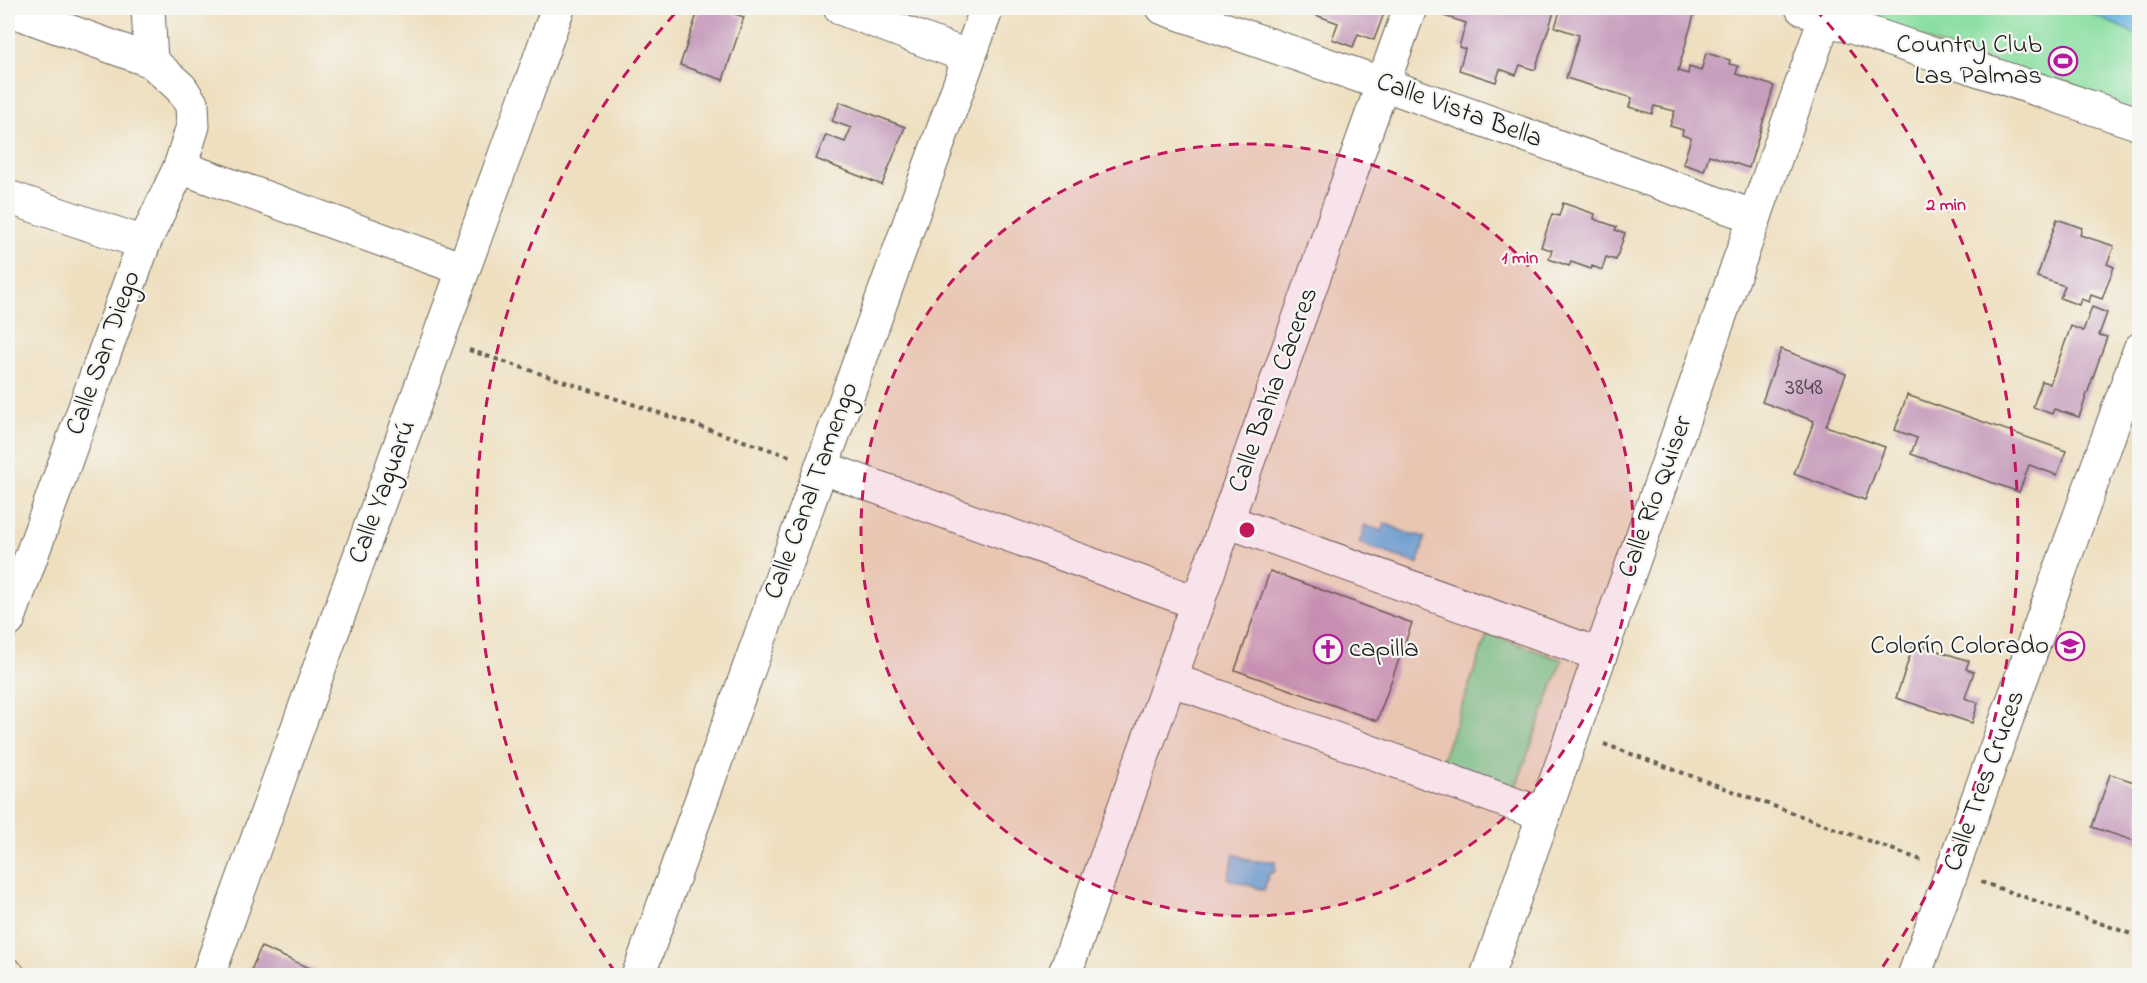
<svg xmlns="http://www.w3.org/2000/svg" width="2147" height="983" font-family="'Indie Flower',sans-serif">
	<style>
		.built { fill: #e9d1ed }
		.green { fill: #8adfa2; stroke: #537e5f; stroke-width: 1.5 }
		.water { fill: #67b4e1; stroke: #42687e; stroke-width: 1.5 }
		.building { fill: #c79fbd }
		.lines { fill: none; stroke-linecap: round; stroke-linejoin: round }
		.street-casing { stroke: #666055; stroke-width: 35 }
		.secondary-casing { stroke: #666055; stroke-width: 35 }
		.path { stroke: #666055; stroke-width: 4; stroke-dasharray: 4.5 4.5; stroke-linecap: butt }
		.street { stroke: #fff; stroke-width: 33 }
		.secondary { stroke: #f9e7c3; stroke-width: 33 }
		.ring { fill: none; stroke: #c2185b; stroke-width: 3; stroke-dasharray: 10 8 }
		.labels { text-anchor: middle; dominant-baseline: central; stroke-width: 4.5; stroke-linejoin: round; paint-order: stroke }
		.number-label { font-size: 24px; fill: #473d44 }
		.poi-label { font-size: 27px; fill: #1c1c1c; stroke: #f6f6f2; text-anchor: end }
		.street-label { font-size: 27px; fill: #1c1c1c; stroke: #f6f6f2 }
		.centre { fill: #c2185b; stroke: #f6f6f2; stroke-width: 3 }
		.ring-label { font-size: 18px; text-anchor: middle; font-weight: bold; fill: #c2185b; stroke: #f6f6f2; stroke-width: 4.5; stroke-linejoin: round; paint-order: stroke }
	</style>
	<rect width="100%" height="100%" fill="#f6f6f2"/>
	<filter id="ink" filterUnits="userSpaceOnUse"><feTurbulence type="fractalNoise" baseFrequency=".0167" numOctaves="2"/><feDisplacementMap in="SourceGraphic" scale="12" xChannelSelector="R" yChannelSelector="G"/><feConvolveMatrix kernelMatrix="1 2 1 2 8 2 1 2 1" color-interpolation-filters="sRGB"/></filter>
	<filter id="wash" filterUnits="userSpaceOnUse"><feTurbulence type="fractalNoise" baseFrequency=".008" numOctaves="4" result="noise"/><feDisplacementMap in="SourceGraphic" scale="24" xChannelSelector="R" yChannelSelector="G"/><feGaussianBlur stdDeviation="1.35" result="paint"/><feColorMatrix in="noise" values="0 0 0 0 0 0 0 0 0 0 0 0 0 0 0 0 0 1.4 0 .05"/><feComposite in="paint" operator="in"/></filter>
	<g filter="url(#wash)">
		<rect width="100%" height="100%" fill="#eedfbf"/>
		<polygon class="built" points="891,8 950,8 926,21"/>
		<g class="green">
			<polygon points="1834,8 2139,8 2139,114"/>
			<polygon points="1488,633 1562,660 1515,789 1442,761"/>
		</g>
		<g class="water">
			<polygon points="2078,8 2139,8 2139,37 2125,29"/>
			<polygon points="1385,523 1406,533 1418,535 1425,538 1418,564 1359,543 1363,534 1364,525 1382,531"/>
			<polygon points="1234,854 1252,861 1275,861 1275,871 1269,874 1264,890 1228,879"/>
		</g>
		<g id="blocks">
			<g class="building">
				<polygon points="699,8 716,8 744,17 723,80 680,65"/>
				<polygon points="1309,8 1386,8 1374,40 1358,34 1353,47 1332,39 1338,23 1307,12"/>
				<polygon points="1440,8 1539,8 1554,12 1535,70 1520,65 1516,75 1500,69 1496,82 1459,70 1465,49 1459,47 1466,23 1438,14"/>
				<polygon points="1561,8 1696,8 1678,71 1688,74 1689,67 1701,71 1706,53 1730,60 1729,64 1738,66 1736,74 1774,86 1749,168 1709,155 1704,171 1683,164 1691,138 1682,135 1683,130 1670,126 1675,111 1654,106 1652,114 1629,107 1632,98 1566,78 1579,35 1555,27"/>
				<polygon points="840,102 905,127 882,185 816,159 826,135 845,142 851,128 832,121"/>
				<polygon points="1563,203 1595,214 1594,219 1617,227 1615,230 1625,233 1616,260 1606,257 1602,270 1592,266 1591,269 1571,262 1569,266 1549,259 1552,250 1541,247 1552,214 1559,216"/>
				<polygon points="2057,219 2082,228 2080,235 2114,246 2107,264 2114,267 2102,299 2091,295 2089,302 2081,299 2079,305 2060,298 2065,286 2037,277"/>
				<polygon points="2092,307 2107,313 2099,335 2107,337 2079,417 2054,409 2052,414 2033,407 2042,381 2050,384 2071,326 2083,331"/>
				<polygon points="1781,349 1846,374 1826,426 1885,447 1865,500 1794,474 1814,421 1762,402"/>
				<polygon points="1907,395 2066,451 2057,475 2029,465 2019,492 1911,454 1917,438 1895,430"/>
				<polygon points="1270,571 1412,623 1377,721 1235,670"/>
				<polygon points="1914,643 1969,661 1966,669 1974,672 1965,698 1978,703 1972,723 1896,698"/>
				<polygon points="2110,774 2140,784 2140,843 2092,827"/>
				<polygon points="261,947 319,972 318,976 249,975"/>
			</g>
		</g>
	</g>
	<g filter="url(#ink)">
		<use href="#blocks" fill-opacity="0" stroke="#666055" stroke-width="1.5"/>
		<g class="lines">
			<g class="street-casing">
				<g id="street">
					<polyline points="148,8 151,61"/>
					<polyline points="840,8 969,57"/>
					<polyline points="1163,8 1383,84 1755,217"/>
					<polyline points="1802,8 1825,18 2140,124"/>
					<polyline points="8,9 151,61 181,88 192,105 193,126 180,167 144,243 8,621"/>
					<polyline points="180,167 463,269"/>
					<polyline points="8,197 144,243"/>
					<polyline points="821,467 1198,603"/>
					<polyline points="1227,521 1600,655"/>
					<polyline points="1170,679 1544,815"/>
					<polyline points="208,976 558,8"/>
					<polyline points="638,976 987,8"/>
					<polyline points="1064,976 1410,8"/>
					<polyline points="1487,976 1825,18"/>
					<polyline points="1914,976 2140,349"/>
				</g>
			</g>
			<g class="secondary-casing">
				<polyline id="secondary" points="8,975 9,976"/>
			</g>
			<g class="path">
				<polyline points="469,350 792,457"/>
				<polyline points="1604,744 1921,860"/>
				<polyline points="1981,882 2140,937"/>
			</g>
			<use href="#street" class="street"/>
			<use href="#secondary" class="secondary"/>
		</g>
	</g>
	<circle cx="1247" cy="530" r="386" fill="#c2185b" fill-opacity=".12"/>
	<g class="ring">
		<circle cx="1247" cy="530" r="386"/>
		<path d="M615 972A771 771 0 0 1 679 9M1815 9A771 771 0 0 1 1879 972"/>
	</g>
	<defs>
		<g id="stadium-ring" transform="scale(1.5)"><circle r="9.5" fill="#f6f6f2" stroke="#b5179e" stroke-width="1.5"/><path d="M0-5a6.5 5 0 1 0 0 10a6.5 5 0 1 0 0-10ZM-3.5-1.8h7v3.6h-7Z" fill="#b5179e"/></g>
		<g id="school-ring" transform="scale(1.5)"><circle r="9.5" fill="#f6f6f2" stroke="#b5179e" stroke-width="1.5"/><path d="M0-5L7-2L0 1L-7-2ZM-4 1L0 2.5L4 1V4Q0 6-4 4Z" fill="#b5179e"/></g>
		<g id="church-ring" transform="scale(1.5)"><circle r="9.5" fill="#f6f6f2" stroke="#b5179e" stroke-width="1.5"/><path d="M-1.2-6h2.4v3.5h3.3v2.4h-3.3V6h-2.4V-.1h-3.3v-2.4h3.3Z" fill="#b5179e"/></g>
	</defs>
	<g fill-rule="evenodd">
		<use href="#stadium-ring" x="2063" y="61"/>
		<use href="#school-ring" x="2070" y="646"/>
		<use href="#church-ring" x="1328" y="649"/>
	</g>
	<g class="labels">
		<g class="number-label">
			<text x="1804" y="388">3848</text>
		</g>
		<g class="poi-label">
			<text x="2042" y="45">Country Club<tspan x="2042" dy="31">Las Palmas</tspan></text>
			<text x="2049" y="646">Colorín Colorado</text>
			<text x="1349" y="649" text-anchor="start">capilla</text>
		</g>
		<g class="street-label">
			<text transform="translate(1459 111) rotate(20)">Calle Vista Bella</text>
			<text transform="translate(104 353) rotate(-70)">Calle San Diego</text>
			<text transform="translate(1274 390) rotate(-70)">Calle Bahía Cáceres</text>
			<text transform="translate(812 491) rotate(-70)">Calle Canal Tamengo</text>
			<text transform="translate(383 492) rotate(-70)">Calle Yaguarú</text>
			<text transform="translate(1656 497) rotate(-70)">Calle Río Quiser</text>
			<text transform="translate(1985 781) rotate(-70)">Calle Tres Cruces</text>
		</g>
	</g>
	<circle cx="1247" cy="530" r="9" class="centre"/>
	<g class="ring-label">
		<text x="1946" y="210">2 min</text>
		<text x="1520" y="263">1 min</text>
	</g>
	<rect width="2147" height="983" fill="none" stroke="#f6f6f2" stroke-width="30"/>
</svg>
